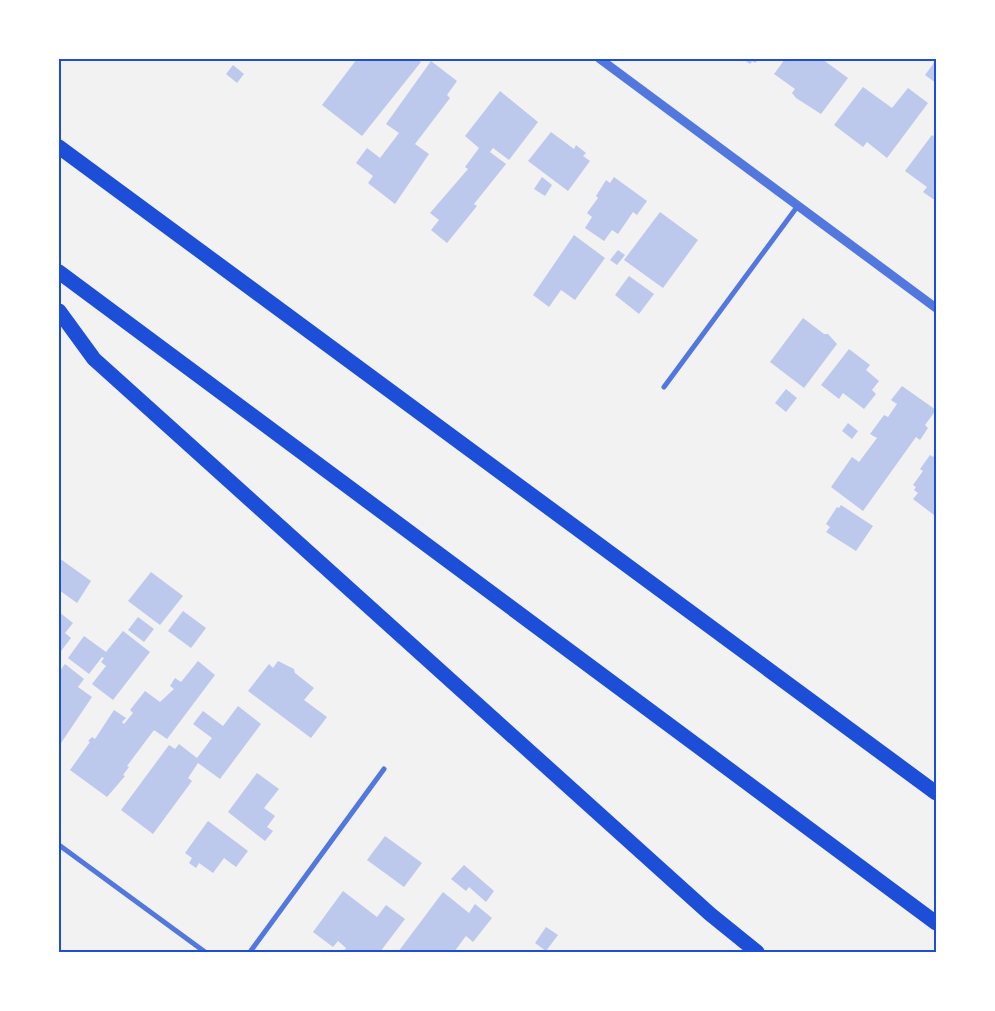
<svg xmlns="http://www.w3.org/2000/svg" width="995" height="1011" font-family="'PT Serif',serif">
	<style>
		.building { fill: #bdc9ec }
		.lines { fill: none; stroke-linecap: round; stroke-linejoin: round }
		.minor { stroke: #5277de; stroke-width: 5 }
		.tertiary { stroke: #5277de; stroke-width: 9 }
		.motorway { stroke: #1d4ed8; stroke-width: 15 }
		.neatline { fill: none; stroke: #1d4ed8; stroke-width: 2 }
	</style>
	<rect width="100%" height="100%" fill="#f2f2f2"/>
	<g class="building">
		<polygon points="357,59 416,59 421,62 362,136 322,105"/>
		<polygon points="743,59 759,59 755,63 752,61 750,64"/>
		<polygon points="785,59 822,59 848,78 821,114 796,98 792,93 795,89 774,74"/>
		<polygon points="936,60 936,83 925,75"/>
		<polygon points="431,61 457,81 447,95 450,98 415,144 429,154 395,204 368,183 373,176 356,163 367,148 380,158 399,133 386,124"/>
		<polygon points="233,65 244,74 237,83 226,74"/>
		<polygon points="863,87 892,108 908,88 928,103 887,158 867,142 863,147 834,125"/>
		<polygon points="500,91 538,122 509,160 493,148 490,152 506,164 474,204 477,206 447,243 431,230 439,220 430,213 468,169 465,167 479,148 465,136"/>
		<polygon points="551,132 574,149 576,145 586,153 583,156 590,161 568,191 528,161"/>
		<polygon points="932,135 936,138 936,199 933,199 923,192 927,187 905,171"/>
		<polygon points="542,177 552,185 545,196 534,189"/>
		<polygon points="614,177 647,201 637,215 633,212 618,234 612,230 604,241 585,228 592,217 587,213 598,198 596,196 606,180 610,183"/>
		<polygon points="660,212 698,240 663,288 624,260"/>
		<polygon points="574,235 605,258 575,300 561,290 549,307 533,295"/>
		<polygon points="618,250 625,255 617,265 610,260"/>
		<polygon points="629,276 654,294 639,314 615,295"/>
		<polygon points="803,318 824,334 828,334 837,344 804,388 770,362"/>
		<polygon points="849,349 870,365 866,370 879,381 872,390 876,394 864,409 843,393 839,399 821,385"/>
		<polygon points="902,386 936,410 925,425 928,428 920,440 916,437 863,511 831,487 852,457 859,462 877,438 870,434 884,415 888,417 897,404 891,400"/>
		<polygon points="786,389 797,398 786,412 775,403"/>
		<polygon points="848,423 858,431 852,439 842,431"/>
		<polygon points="936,452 936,512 934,515 913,499 918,493 914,490 916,487 913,485 923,471 920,469 930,455 933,457"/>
		<polygon points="841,505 873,526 856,551 826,532 830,527 826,524 837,507 839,508"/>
		<polygon points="59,558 91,581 77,603 59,590"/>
		<polygon points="151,572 183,596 160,625 128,601"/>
		<polygon points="183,611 206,628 191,648 168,631"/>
		<polygon points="59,612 73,623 65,633 71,638 61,651 59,649"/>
		<polygon points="138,617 154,629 144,642 128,630"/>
		<polygon points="123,631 150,652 113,700 92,684 106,666 101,662 104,658 102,657 89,674 68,658 84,636 106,652"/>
		<polygon points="198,661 215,675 167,739 154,730 127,766 129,767 123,775 125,776 107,797 70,770 90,742 88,741 92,737 95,739 114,710 126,718 122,722 124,724 133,713 130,710 145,691 160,702 174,689 170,686 175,678 181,682"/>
		<polygon points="278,661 294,669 295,673 314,688 304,700 327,717 311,738 248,691 269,664 273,668"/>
		<polygon points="65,664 84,679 78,687 92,697 59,746 59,672"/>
		<polygon points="238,706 261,724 220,779 198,763 188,778 192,781 153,834 121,810 169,745 175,749 179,744 197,758 212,738 193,724 203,711 223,726"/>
		<polygon points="257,773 279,789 264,808 275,816 267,827 273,831 265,841 228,812"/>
		<polygon points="208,821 248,851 236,867 224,858 213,873 199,863 196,868 189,863 192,858 185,853"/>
		<polygon points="385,836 422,863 404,887 367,860"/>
		<polygon points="464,865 494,891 486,902 469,887 466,891 451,879"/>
		<polygon points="343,891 377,917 386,905 405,919 380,952 343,952 346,948 338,941 333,947 313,932"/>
		<polygon points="443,892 469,913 475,904 492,918 473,942 466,936 454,952 398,952"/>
		<polygon points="546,927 558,935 546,951 535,943"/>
	</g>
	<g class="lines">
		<g class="minor">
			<polyline points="664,387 797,207"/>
			<polyline points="59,845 205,952"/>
			<polyline points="250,952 384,769"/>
		</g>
		<polyline class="tertiary" points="600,59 936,308"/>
		<g class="motorway">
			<polyline points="59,147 936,793"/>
			<polyline points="59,272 936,923"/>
			<polyline points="59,311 94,359 710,914 757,952"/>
		</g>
	</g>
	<rect width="995" height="1011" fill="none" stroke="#ffffff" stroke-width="120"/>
	<rect x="60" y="60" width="875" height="891" class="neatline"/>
</svg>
